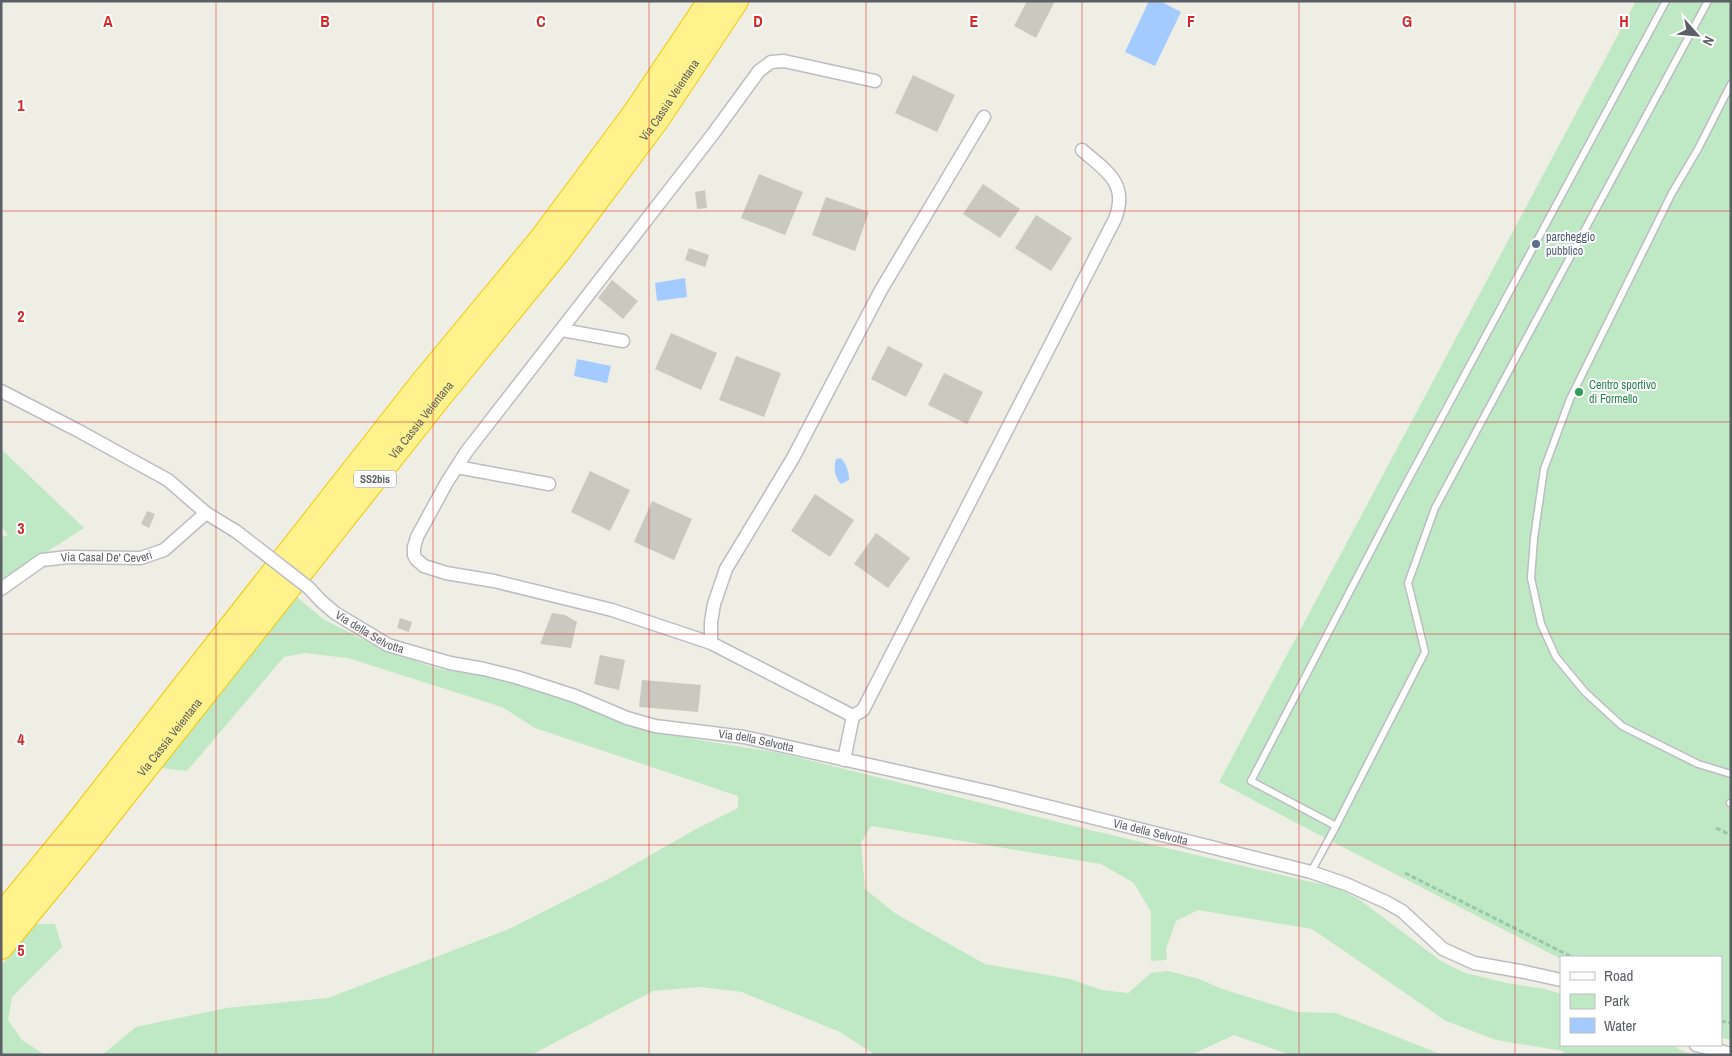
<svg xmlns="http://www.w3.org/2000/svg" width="1732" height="1056" font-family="'Archivo Narrow',sans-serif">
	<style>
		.green { fill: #bfe8c5 }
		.water { fill: #a4cbff }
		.building { fill: #cac9c0 }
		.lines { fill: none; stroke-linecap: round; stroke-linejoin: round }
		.lane-casing { stroke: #bcbdc3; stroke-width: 9 }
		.street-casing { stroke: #bcbdc3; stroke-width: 15 }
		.highway-casing { stroke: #f3c800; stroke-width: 26 }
		.path { stroke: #97c7ab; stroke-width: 3; stroke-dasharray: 5 2.5; stroke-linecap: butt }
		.lane { stroke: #fff; stroke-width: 6 }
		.street { stroke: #fff; stroke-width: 12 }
		.highway { stroke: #fff18b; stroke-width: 24 }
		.street-bridge-casing { stroke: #bcbdc3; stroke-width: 15; stroke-linecap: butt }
		.street-bridge { stroke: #fff; stroke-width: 12 }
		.grid { fill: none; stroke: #d62828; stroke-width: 1; stroke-opacity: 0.55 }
		.service-dot { fill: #5c6f8a; stroke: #fff; stroke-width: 2 }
		.leisure-dot { fill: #2e9e5b; stroke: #fff; stroke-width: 2 }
		.labels { text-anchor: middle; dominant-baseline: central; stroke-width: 4; stroke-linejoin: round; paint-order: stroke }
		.shield { fill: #fff; stroke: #8d8f93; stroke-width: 1 }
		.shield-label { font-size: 11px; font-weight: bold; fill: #5c5f65 }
		.street-label { font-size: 12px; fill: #5c5f65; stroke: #fff }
		.service-label { font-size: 12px; fill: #4e5e75; stroke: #fff; text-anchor: start }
		.leisure-label { font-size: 12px; fill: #27864d; stroke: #fff; text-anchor: start }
		.grid-label { font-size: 16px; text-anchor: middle; font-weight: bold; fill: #d62828; stroke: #fff; stroke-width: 4; stroke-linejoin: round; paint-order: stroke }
	</style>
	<rect width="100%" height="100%" fill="#efeee4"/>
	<g class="green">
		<polygon points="1636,1 1731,1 1731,1040 1721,1038 1721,957 1561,957 1561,959 1329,840 1219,782"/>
		<polygon points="1,449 84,528 42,555 1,580 1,537 8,535 1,526"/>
		<polygon points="292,593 323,619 388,652 439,669 508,679 548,692 622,723 699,740 780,753 1094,831 1337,888 1360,900 1441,961 1465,973 1507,983 1545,989 1561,994 1561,1045 1671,1045 1691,1055 1565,1055 1563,1051 1496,1040 1446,1021 1312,929 1198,910 1176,921 1166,949 1167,960 1151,961 1151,912 1134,883 1101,864 871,826 861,843 865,889 896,914 985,964 1070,979 1102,990 1128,993 1151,973 1168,971 1199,979 1222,989 1297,1012 1336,1013 1443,1055 1290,1055 1234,1035 1191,1055 875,1055 840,1032 742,992 700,987 653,991 531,1055 102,1055 136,1027 226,1008 328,998 509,929 614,876 696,829 738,808 738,796 535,728 502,707 348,658 304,653 284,657 187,771 161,768 172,749"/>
		<polygon points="36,924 55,924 62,947 12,997 8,1020 22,1040 45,1055 1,1055 1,966"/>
	</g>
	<g class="water">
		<polygon points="1149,1 1160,1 1181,12 1155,66 1125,52"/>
		<polygon points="685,278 687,297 657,301 655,283"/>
		<polygon points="577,359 611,366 607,383 574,376"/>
		<path d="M840 458C846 462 849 472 849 480L841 484C835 478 833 467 836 459Z"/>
	</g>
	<g class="building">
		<polygon points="1027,1 1055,1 1036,38 1014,26"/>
		<polygon points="913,75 955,95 937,132 895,113"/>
		<polygon points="759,174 803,192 785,235 741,218"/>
		<polygon points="983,184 1020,209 1000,238 963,214"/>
		<polygon points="705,190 707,208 697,209 695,192"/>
		<polygon points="826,197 869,212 855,251 812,235"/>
		<polygon points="1036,215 1072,238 1051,271 1015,248"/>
		<polygon points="689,248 709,255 705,267 685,260"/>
		<polygon points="612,280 638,301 623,319 598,298"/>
		<polygon points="671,333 717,353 701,390 655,369"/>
		<polygon points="888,346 923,364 906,397 871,379"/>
		<polygon points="736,356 781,373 764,417 719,400"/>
		<polygon points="944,373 983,392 967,424 928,405"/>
		<polygon points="590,471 630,490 610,531 571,512"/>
		<polygon points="815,494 854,520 830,557 791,531"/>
		<polygon points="652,501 692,519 674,560 634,542"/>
		<polygon points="147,511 155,514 149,528 141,524"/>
		<polygon points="876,533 910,558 888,588 854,564"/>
		<polygon points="552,613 565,615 577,622 571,648 540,644"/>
		<polygon points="400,618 412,622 409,632 397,628"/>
		<polygon points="600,655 625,660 619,690 594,684"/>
		<polygon points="642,680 701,685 698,712 639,707"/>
	</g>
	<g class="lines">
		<g class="lane-casing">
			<g id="lane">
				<polyline points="1731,84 1698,149 1672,193 1570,399 1544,469 1534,538 1531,578 1541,624 1556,657 1585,692 1622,726 1698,764 1731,774"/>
				<polyline points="1730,803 1731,803"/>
				<polyline points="1336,826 1425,652 1408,583 1435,508 1708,1"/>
				<polyline points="1311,872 1336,826 1251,781 1401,493 1666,1"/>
			</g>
		</g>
		<g class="street-casing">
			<g id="street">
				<polyline points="562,330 623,341"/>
				<polyline points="1,391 77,430 168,480 206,513 237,532"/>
				<polyline points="457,467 549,484"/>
				<path id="s1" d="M309 588 321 601 335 613 388 645 450 663 484 669 516 677 575 696 627 718 655 726 744 737 990 792 1311 872 1346 884 1386 902 1402 911 1443 949 1474 963 1525 972 1561 980"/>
				<path id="s2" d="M1 589 42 560 68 557 141 558 164 550 206 513"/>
				<polyline points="711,643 711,622 714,604 726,569 793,458 881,290 984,117"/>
				<polyline points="853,716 711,643 612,610 494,581 446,573 424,566 416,559 414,555 414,547 417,537 447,482 467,451 713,134 759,71 771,62 784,61 875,81"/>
				<path d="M844 760 853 716 863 710 1115 219C1129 183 1106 171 1082 150"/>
				<polyline points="1696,1045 1731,1054"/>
			</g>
		</g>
		<g class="highway-casing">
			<g id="highway">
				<polyline points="1,916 74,827 423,382 543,237 635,113 710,1"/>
				<path id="s3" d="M1 947 87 842 441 395 559 251 656 121 736 1"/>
			</g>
		</g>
		<g class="path">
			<polyline points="1716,828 1731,835"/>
			<polyline points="1405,873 1572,957"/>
			<polyline points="1721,1021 1731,1023"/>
		</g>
		<use href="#lane" class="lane"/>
		<use href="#street" class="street"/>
		<use href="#highway" class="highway"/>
		<g class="street-bridge-casing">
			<polyline id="street-bridge" points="237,532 309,588"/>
		</g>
		<use href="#street-bridge" class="street-bridge"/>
	</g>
	<path class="grid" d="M216 1V1055M433 1V1055M649 1V1055M866 1V1055M1082 1V1055M1299 1V1055M1515 1V1055M1 211H1731M1 422H1731M1 634H1731M1 845H1731"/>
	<circle class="service-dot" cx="1536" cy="244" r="5"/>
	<circle class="leisure-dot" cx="1579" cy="392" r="5"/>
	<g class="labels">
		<rect class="shield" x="354" y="470.5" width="42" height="17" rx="4"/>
		<g class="shield-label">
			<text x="375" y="479">SS2bis</text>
		</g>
		<g class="street-label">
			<text stroke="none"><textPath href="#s3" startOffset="1079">Via Cassia Veientana</textPath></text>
			<text stroke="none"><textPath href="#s3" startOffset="674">Via Cassia Veientana</textPath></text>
			<text stroke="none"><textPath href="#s2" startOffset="115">Via Casal De' Ceveri</textPath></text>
			<text stroke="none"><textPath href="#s1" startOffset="76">Via della Selvotta</textPath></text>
			<text stroke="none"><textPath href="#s3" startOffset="269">Via Cassia Veientana</textPath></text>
			<text stroke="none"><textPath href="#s1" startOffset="480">Via della Selvotta</textPath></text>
			<text stroke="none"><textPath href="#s1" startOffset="885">Via della Selvotta</textPath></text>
		</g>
		<g class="service-label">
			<text x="1546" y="237">parcheggio<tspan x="1546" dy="14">pubblico</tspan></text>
		</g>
		<g class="leisure-label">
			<text x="1589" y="385">Centro sportivo<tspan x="1589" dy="14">di Formello</tspan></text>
		</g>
	</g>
	<g class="grid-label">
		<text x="108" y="27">A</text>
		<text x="325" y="27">B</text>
		<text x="541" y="27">C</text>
		<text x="758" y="27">D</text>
		<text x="974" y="27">E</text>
		<text x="1191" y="27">F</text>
		<text x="1407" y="27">G</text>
		<text x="1624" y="27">H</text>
		<text x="21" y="111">1</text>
		<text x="21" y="322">2</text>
		<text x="21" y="534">3</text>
		<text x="21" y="745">4</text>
		<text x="21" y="956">5</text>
	</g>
	<rect width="1732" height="1056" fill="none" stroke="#5c5f65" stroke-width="5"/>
	<rect x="1560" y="956" width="162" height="90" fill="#ffffff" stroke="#bebfc1"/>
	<rect x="1570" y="972" width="25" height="8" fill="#ffffff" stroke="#bebfc1"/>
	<text x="1604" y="981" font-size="15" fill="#5c5f65">Road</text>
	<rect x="1570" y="994" width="25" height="15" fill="#bfe8c5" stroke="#bebfc1"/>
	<text x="1604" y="1006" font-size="15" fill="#5c5f65">Park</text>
	<rect x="1570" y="1018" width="25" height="15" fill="#a4cbff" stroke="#bebfc1"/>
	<text x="1604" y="1031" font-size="15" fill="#5c5f65">Water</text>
	<g transform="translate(1697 35) rotate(117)" stroke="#ffffff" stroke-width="4" paint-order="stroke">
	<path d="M0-4L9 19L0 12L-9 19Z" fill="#5c5f65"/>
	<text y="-8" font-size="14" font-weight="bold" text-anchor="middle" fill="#5c5f65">N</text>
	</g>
</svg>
